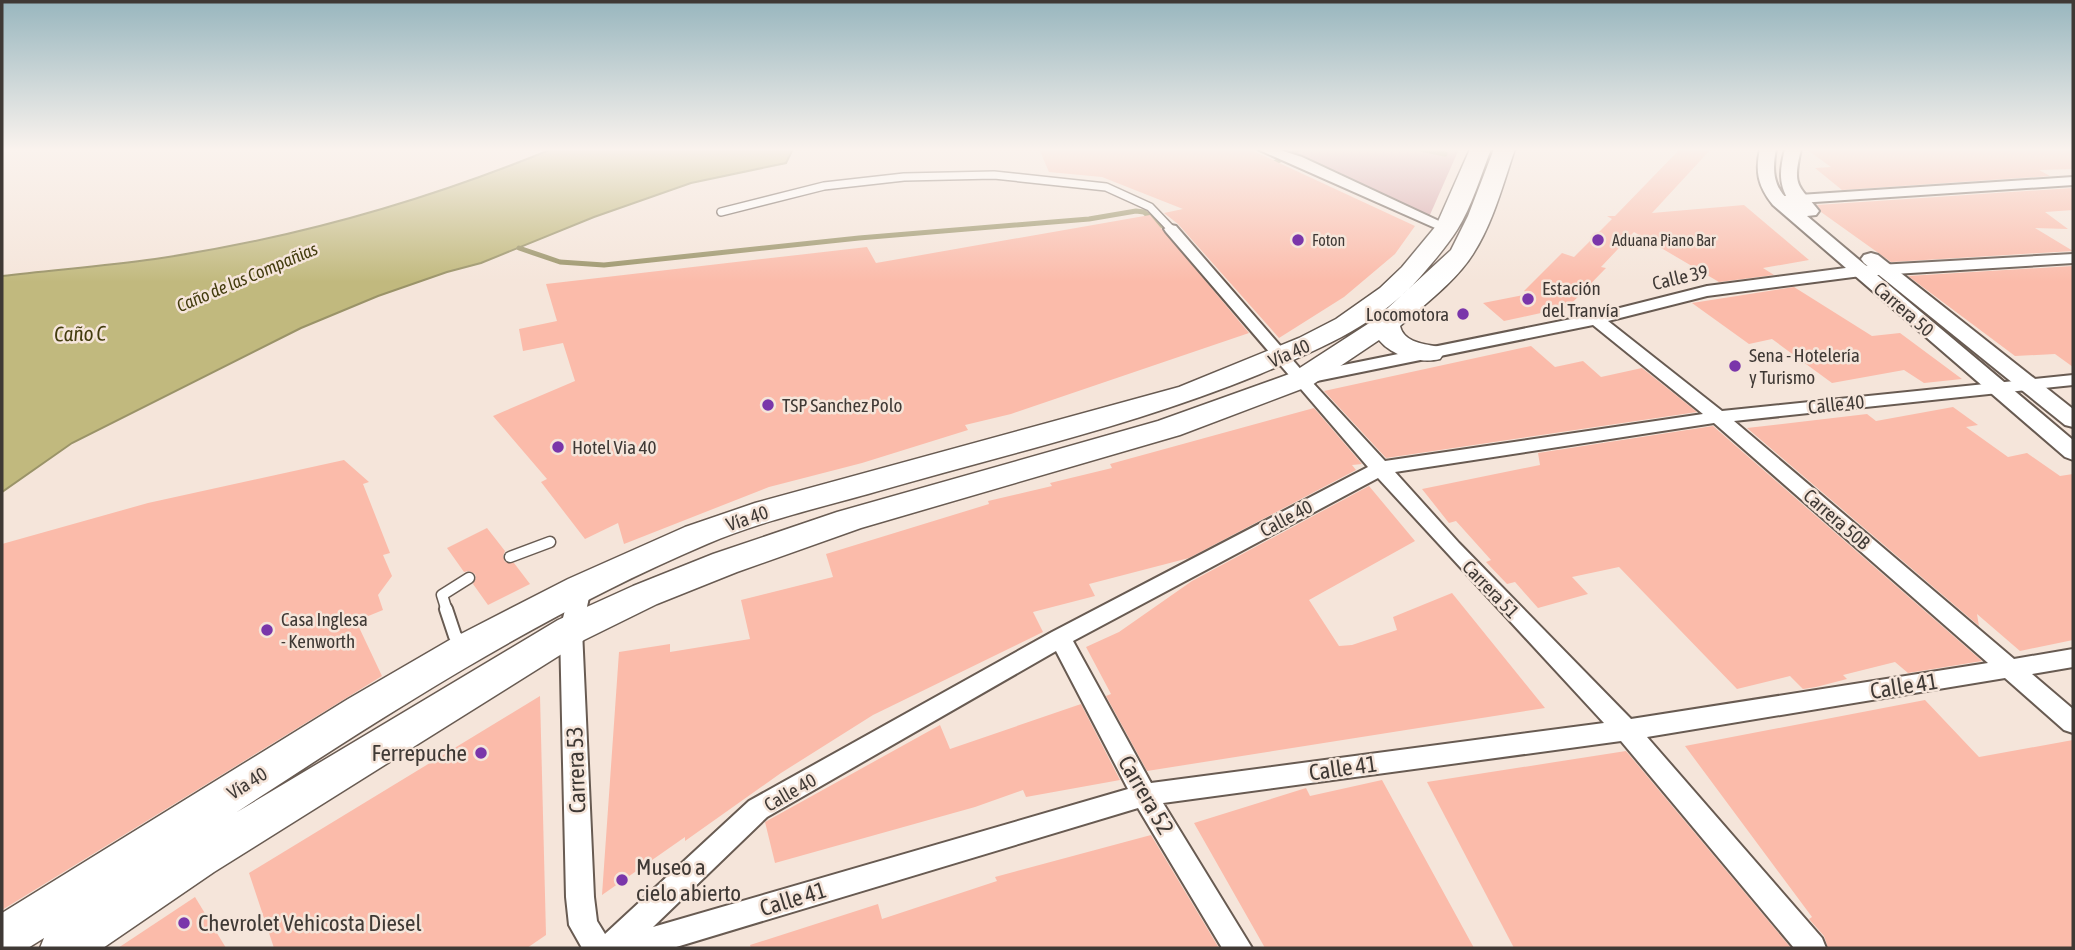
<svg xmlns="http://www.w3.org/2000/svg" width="2075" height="950" font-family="'Asap Condensed',sans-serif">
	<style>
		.green { fill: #d7a6aa }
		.water { fill: #c1b97e; stroke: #9a9368; stroke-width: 2 }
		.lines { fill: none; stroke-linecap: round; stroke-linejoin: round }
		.stream { stroke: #9a9368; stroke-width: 5 }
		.building { fill: #fbbbaa }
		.service-far2-casing { stroke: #685b52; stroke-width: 10 }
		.service-far1-casing { stroke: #685b52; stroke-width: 13 }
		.service-casing { stroke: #685b52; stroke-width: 16 }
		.minor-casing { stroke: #685b52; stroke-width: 4 }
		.tertiary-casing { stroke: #685b52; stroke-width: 4 }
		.trunk-casing { stroke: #685b52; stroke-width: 3 }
		.service-far2 { stroke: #fff; stroke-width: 7 }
		.service-far1 { stroke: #fff; stroke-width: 10 }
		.service { stroke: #fff; stroke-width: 12 }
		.minor { fill: #fff; fill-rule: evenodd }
		.tertiary { fill: #fff; fill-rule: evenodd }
		.trunk { fill: #fff; fill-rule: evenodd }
		.poi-dot { fill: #7a36aa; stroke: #f5e5da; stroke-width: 2.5 }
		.labels { text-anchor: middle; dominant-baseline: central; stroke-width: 5; stroke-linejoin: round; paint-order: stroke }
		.far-poi-label { font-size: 16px; fill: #3f3935; stroke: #f5e5da; text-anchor: start }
		.far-water-label { font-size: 18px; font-style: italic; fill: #433c0e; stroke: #f5e5da }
		.street-label { font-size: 19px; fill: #3f3935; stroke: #f5e5da }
		.poi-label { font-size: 19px; fill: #3f3935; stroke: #f5e5da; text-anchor: start }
		.water-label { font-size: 21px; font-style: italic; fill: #433c0e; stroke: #f5e5da }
		.near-street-label { font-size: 23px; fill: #3f3935; stroke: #f5e5da }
		.near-poi-label { font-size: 23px; fill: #3f3935; stroke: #f5e5da; text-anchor: start }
	</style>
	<rect width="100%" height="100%" fill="#f5e5da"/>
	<polygon class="green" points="1303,149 1459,149 1429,217 1289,156"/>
	<path class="water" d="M552 149H793L786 163 691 183 594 217 481 263 447 272 378 296 301 328 72 443 2 492V276C53 270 104 266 155 259 291 239 425 201 552 149Z"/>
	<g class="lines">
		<g class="stream">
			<polyline points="1421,149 1445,154"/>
			<polyline points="1269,166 1299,149"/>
			<polyline points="519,248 560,262 604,265 859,238 1089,219 1136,211 1144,212 1160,225 1170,228"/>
		</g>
	</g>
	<g class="building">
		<polygon points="1039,149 1249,149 1415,226 1395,254 1344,297 1279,338 1178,224 1164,213 1183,209 1102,177 1049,172"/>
		<polygon points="1680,149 1711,149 1652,213 1744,205 1809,260 1763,268 1774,275 1719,282 1634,232 1601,267 1606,268 1568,307 1504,321 1483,303 1528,294 1524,291 1562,253 1574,257 1612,219 1607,216 1615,216"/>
		<polygon points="1806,149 2073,149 2073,169 2039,170 2050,176 1842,190 1815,168 1831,167"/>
		<polygon points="2072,188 2073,210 2045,212 2068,229 2035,228 2073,251 1891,262 1821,212 1817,205"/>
		<polygon points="1150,215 1249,333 1011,414 965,425 968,430 862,463 769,487 624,544 618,523 585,539 541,482 547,479 493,416 575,381 563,343 523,351 519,329 557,321 546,284 867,247 876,263"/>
		<polygon points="2073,266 2073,367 2055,354 2015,356 1908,276"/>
		<polygon points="1794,287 1872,336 1900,333 1962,379 1924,383 1904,370 1832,383 1772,339 1749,344 1692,303"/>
		<polygon points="1531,346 1555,367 1583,361 1601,377 1642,368 1697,412 1386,458 1324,391"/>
		<polygon points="1953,407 1978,425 1966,427 2008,457 2027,453 2060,476 2073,474 2073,640 2020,651 1977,614 1979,626 1747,428 1867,414 1876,421"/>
		<polygon points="1314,408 1362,464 1352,465 1356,470 1189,558 1089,584 1095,596 1033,612 1043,632 873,715 781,773 685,841 685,837 602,895 619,652 670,644 670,652 750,639 741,600 833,577 826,554 989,504 988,501 1052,486 1050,483 1112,468 1110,464"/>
		<polygon points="1713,426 1982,661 1908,673 1895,662 1843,675 1847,679 1816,687 1803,689 1790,676 1737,689 1619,567 1572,577 1588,594 1538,608 1515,582 1507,584 1486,562 1491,560 1456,521 1449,523 1422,489 1540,465 1538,453"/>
		<polygon points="344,460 369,482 363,484 390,553 383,555 392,576 378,595 383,610 356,621 382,676 2,910 2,544 148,503"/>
		<polygon points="1369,486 1415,541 1309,600 1339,646 1352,645 1397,630 1393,617 1452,593 1545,708 1147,771 1106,696 1111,694 1086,647 1119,632 1192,581"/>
		<polygon points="487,528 505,551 503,556 505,562 514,563 530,584 488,605 473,584 476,578 475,574 469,571 464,572 447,548"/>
		<polygon points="540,696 546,935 527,948 274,948 249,873"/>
		<polygon points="1925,700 1979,757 2073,740 2073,948 1828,948 1824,936 1809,919 1812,917 1685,746"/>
		<polygon points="1081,704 1120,780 1026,797 1023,790 975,807 775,863 765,822 940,725 950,749"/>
		<polygon points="1626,751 1791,948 1514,948 1427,782"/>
		<polygon points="1382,780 1474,948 1265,948 1194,823 1306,788 1310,796"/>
		<polygon points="1151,835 1219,948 751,948 750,945 878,904 882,919 997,881 995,877"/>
		<polygon points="195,897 226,948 118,948"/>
	</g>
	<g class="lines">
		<g class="service-far2-casing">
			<polyline id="service-far2" points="721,212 824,186 904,177 994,175 1106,187 1150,207 1171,229"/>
		</g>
		<g class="service-far1-casing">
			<g id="service-far1">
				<polyline points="510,557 550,542"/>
				<polyline points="447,611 442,595 469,578"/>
			</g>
		</g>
		<g class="service-casing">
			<polyline id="service" points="446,609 455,636 464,645"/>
		</g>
		<g class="minor-casing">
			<g id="minor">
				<polygon points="1257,149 1277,149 1302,157 1454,228 1447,232 1442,231"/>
				<polygon points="2073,177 2073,185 1784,204 1777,200 1784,196"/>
				<path d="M1171 225 1176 226 1304 373 1596 314 1707 286 1861 266 2073 254V263L1861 276 1707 296 1608 321 1722 411 2073 375V385L1734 421 2014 659 2073 649V667L2032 674 2073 709V733L2064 730 2005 678 1647 737 1822 938 1826 948H1794L1621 741 1163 803 1252 948H1222L1138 808 673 948H582L569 925 566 897 560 630 572 582 580 580 588 582 591 588 582 630 594 897 597 921 605 934 749 801 1052 632 1368 467 1166 232 1164 229ZM1593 325 1703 414 1385 461 1312 382ZM1714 423 1988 663 1631 719 1459 543 1395 472ZM1378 478 1604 723 1151 783 1073 641ZM1056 651 1128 789 653 927 767 817Z"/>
			</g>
		</g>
		<g class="tertiary-casing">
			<g id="tertiary">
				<path d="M1760 149H1776C1772 170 1773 186 1789 201 1778 183 1780 169 1785 149H1801C1792 187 1798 184 1819 211L1816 215 1807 216 2073 440V460L2065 457 1773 205C1758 186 1755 172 1760 149Z"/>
				<polygon points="1871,253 1878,255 2073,409 2073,427 2065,425 1864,263 1861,259 1864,255"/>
			</g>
		</g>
		<g class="trunk-casing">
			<path id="trunk" d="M1470 149H1491C1481 175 1472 206 1457 230 1447 246 1433 262 1421 276 1378 325 1318 350 1260 374 1134 426 998 456 868 494 814 509 759 522 707 544 540 615 388 713 237 812L558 620 633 586 713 554 837 512 1158 421 1292 373 1377 318 1451 250 1468 216 1494 149H1515C1503 184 1493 223 1473 254 1457 280 1423 306 1400 326 1404 343 1425 344 1440 347L1444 353 1440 359C1420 364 1392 356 1379 340L1312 385 1180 435 861 528 737 572 657 604 584 640 214 872 103 948H40L44 938 28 948H2V913L348 699 453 638 568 579 685 527 755 503 1179 387 1299 338 1336 319 1380 288 1402 267 1436 226Z"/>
		</g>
		<use href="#service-far2" class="service-far2"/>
		<use href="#service-far1" class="service-far1"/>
		<use href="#service" class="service"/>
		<use href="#minor" class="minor"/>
		<use href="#tertiary" class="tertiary"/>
		<use href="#trunk" class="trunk"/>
	</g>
	<linearGradient id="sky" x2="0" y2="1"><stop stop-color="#98b6be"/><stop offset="0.53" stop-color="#faf3ee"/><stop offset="1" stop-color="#faf3ee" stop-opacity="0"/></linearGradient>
	<rect width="2075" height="282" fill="url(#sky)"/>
	<g class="poi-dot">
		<circle cx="1298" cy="240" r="7"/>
		<circle cx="1598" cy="240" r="7"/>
		<circle cx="1528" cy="299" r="7"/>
		<circle cx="1463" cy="314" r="7"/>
		<circle cx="1735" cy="366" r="7"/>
		<circle cx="768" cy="405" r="7"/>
		<circle cx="558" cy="447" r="7"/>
		<circle cx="267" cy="630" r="7"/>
		<circle cx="481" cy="753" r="7"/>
		<circle cx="622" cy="880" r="7"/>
		<circle cx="184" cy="923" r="7"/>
	</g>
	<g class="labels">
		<g class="far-poi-label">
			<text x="1312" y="240">Foton</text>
			<text x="1612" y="240">Aduana Piano Bar</text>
		</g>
		<g class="far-water-label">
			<text transform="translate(247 277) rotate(-23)">Caño de las Compañias</text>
		</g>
		<g class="street-label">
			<text transform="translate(1680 277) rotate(-13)">Calle 39</text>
			<text transform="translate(1904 309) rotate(41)">Carrera 50</text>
			<text transform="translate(1289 353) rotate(-24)">Vía 40</text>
			<text transform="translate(1836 404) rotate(-6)">Calle 40</text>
			<text transform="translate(747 518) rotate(-19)">Vía 40</text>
			<text transform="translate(1286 518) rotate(-28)">Calle 40</text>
			<text transform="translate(1837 519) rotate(41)">Carrera 50B</text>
			<text transform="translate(1491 589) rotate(46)">Carrera 51</text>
			<text transform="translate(247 783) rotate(-32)">Vía 40</text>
			<text transform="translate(790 792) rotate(-30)">Calle 40</text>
		</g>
		<g class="poi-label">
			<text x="1542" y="288">Estación<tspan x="1542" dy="22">del Tranvía</tspan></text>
			<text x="1449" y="314" text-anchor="end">Locomotora</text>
			<text x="1749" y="355">Sena - Hotelería<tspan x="1749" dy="22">y Turismo</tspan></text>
			<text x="782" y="405">TSP Sanchez Polo</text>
			<text x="572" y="447">Hotel Via 40</text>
			<text x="281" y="619">Casa Inglesa<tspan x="281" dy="22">- Kenworth</tspan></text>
		</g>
		<g class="water-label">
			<text transform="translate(80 333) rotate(-1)">Caño C</text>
		</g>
		<g class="near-street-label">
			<text transform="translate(1904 686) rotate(-9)">Calle 41</text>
			<text transform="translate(1343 768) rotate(-8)">Calle 41</text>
			<text transform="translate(576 770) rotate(-92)">Carrera 53</text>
			<text transform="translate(1146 795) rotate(60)">Carrera 52</text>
			<text transform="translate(793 899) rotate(-17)">Calle 41</text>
		</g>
		<g class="near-poi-label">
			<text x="467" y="753" text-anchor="end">Ferrepuche</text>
			<text x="636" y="867">Museo a<tspan x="636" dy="26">cielo abierto</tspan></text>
			<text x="198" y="923">Chevrolet Vehicosta Diesel</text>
		</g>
	</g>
	<rect width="2075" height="950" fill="none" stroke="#3f3935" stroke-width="7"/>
</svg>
